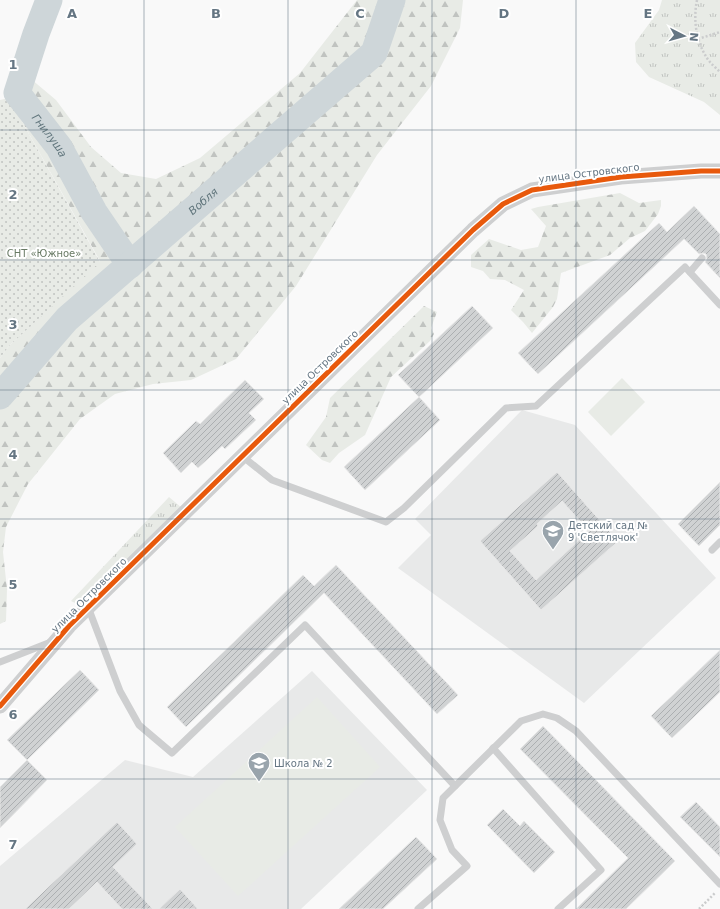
<svg xmlns="http://www.w3.org/2000/svg" width="720" height="909" font-family="'DejaVu Sans',sans-serif">
	<style>
		.built { fill: #e8e9e9 }
		.grass { fill: url(#grass-tufts) }
		.forest { fill: url(#forest-firs) }
		.garden { fill: url(#garden-dots) }
		.pitch { fill: #e8ebe6 }
		.lines { fill: none; stroke-linecap: round; stroke-linejoin: round }
		.river { stroke: #ced6d9; stroke-width: 27 }
		.building { fill: url(#building-hatch); stroke: #e8e8e8; fill-rule: evenodd }
		.path { stroke: #cbcccd; stroke-width: 2.5; stroke-dasharray: 2 2; stroke-linecap: butt }
		.service { stroke: #cecfd0; stroke-width: 7 }
		.minor { stroke: #cecfd0; stroke-width: 15 }
		.cycleway-casing { stroke: #fff; stroke-width: 8 }
		.cycleway { stroke: #e8590c; stroke-width: 5 }
		.grid { fill: none; stroke: #657683; stroke-width: 1; stroke-opacity: 0.55 }
		.labels { text-anchor: middle; dominant-baseline: central; stroke-width: 4; stroke-linejoin: round; paint-order: stroke }
		.street-label { font-size: 10px; fill: #657683; stroke: #fff }
		.park-label { font-size: 10px; fill: #687a64; stroke: #fff }
		.poi-label { font-size: 10px; fill: #657683; stroke: #fff; text-anchor: start }
		.water-label { font-size: 11px; font-style: italic; fill: #60757c; stroke: #fff }
		.grid-label { font-size: 13px; text-anchor: middle; font-weight: bold; fill: #657683; stroke: #fff; stroke-width: 4; stroke-linejoin: round; paint-order: stroke }
	</style>
	<defs>
		<pattern id="grass-tufts" width="24" height="20" patternUnits="userSpaceOnUse"><rect width="24" height="20" fill="#e8ebe6"/><path d="M3 7l-1-3M5 7V3M7 7l1-3M15 17l-1-3M17 17v-4M19 17l1-3" fill="none" stroke="#c0c3c0"/></pattern>
		<pattern id="forest-firs" width="22" height="20" patternUnits="userSpaceOnUse"><rect width="22" height="20" fill="#e8ebe6"/><path d="M5 1l3.5 6h-7zM16 11l3.5 6h-7z" fill="#c0c3c0"/></pattern>
		<pattern id="garden-dots" width="8" height="8" patternUnits="userSpaceOnUse"><rect width="8" height="8" fill="#e8ebe6"/><path d="M2 2h.1M6 6h.1" fill="none" stroke="#c0c3c0" stroke-width="1.8" stroke-linecap="round"/></pattern>
		<pattern id="building-hatch" width="6" height="6" patternUnits="userSpaceOnUse"><rect width="6" height="6" fill="#d0d2d3"/><path d="M-1 1l2-2M0 6l6-6M5 7l2-2" fill="none" stroke="#acafb1"/></pattern>
	</defs>
	<rect width="100%" height="100%" fill="#f9f9f9"/>
	<g class="built">
		<polygon points="522,410 575,425 716,578 584,703 398,568 431,535 415,519"/>
		<polygon points="312,671 427,790 301,909 0,909 0,866 125,760 193,777"/>
	</g>
	<g class="grass">
		<polygon points="662,0 720,0 720,115 704,102 649,77 636,62 635,43 659,10"/>
		<polygon points="169,497 182,508 81,606 71,601"/>
	</g>
	<g class="forest">
		<polygon points="357,0 463,0 460,28 431,86 377,155 296,286 236,359 191,380 153,384 115,394 80,419 28,484 6,527 3,552 7,589 6,621 0,624 0,358 9,346 100,261 9,98 31,79 56,100 91,147 121,173 156,179 200,158 300,73"/>
		<polygon points="620,193 639,203 661,200 661,206 658,214 645,231 630,238 610,255 561,273 557,299 553,307 532,333 523,322 511,310 524,290 505,280 490,279 483,271 471,267 471,255 489,239 521,250 538,247 546,226 531,209 538,207"/>
		<polygon points="424,306 437,312 431,328 434,334 430,341 391,377 365,435 339,453 330,463 322,460 306,445 326,417 330,398"/>
	</g>
	<polygon class="garden" points="9,98 100,262 9,346 0,358 0,100"/>
	<g class="pitch">
		<polygon points="622,378 645,402 611,436 588,412"/>
		<polygon points="317,697 380,767 238,896 175,827"/>
	</g>
	<g class="lines">
		<g class="river">
			<path id="s1" d="M49 0 36 34 17 93 59 147 94 212 130 265"/>
			<path id="s2" d="M0 396 67 319 374 53 392 0"/>
		</g>
	</g>
	<g class="building">
		<polygon points="694,206 720,234 720,278 705,262 707,259 706,254 703,253 699,254 684,239 538,374 518,353 659,223 667,232"/>
		<polygon points="472,306 493,328 419,397 398,375"/>
		<polygon points="245,380 264,399 249,413 256,420 225,449 222,446 198,468 192,462 181,473 163,453 196,421 200,424"/>
		<polygon points="419,397 440,420 365,490 344,467"/>
		<path d="M557 472 618 541 541 610 480 541ZM562 501 589 531 536 580 510 551 538 526 537 524Z"/>
		<polygon points="720,482 720,525 699,546 678,524"/>
		<polygon points="336,565 458,695 437,714 324,593 186,727 167,707 303,575 314,586"/>
		<polygon points="720,650 720,692 672,738 651,716"/>
		<polygon points="80,670 99,690 27,760 7,740"/>
		<polygon points="543,726 675,861 626,909 576,909 628,858 520,749"/>
		<polygon points="27,760 47,780 0,828 0,787"/>
		<polygon points="696,802 720,827 720,857 680,817"/>
		<polygon points="503,809 520,826 524,821 555,852 534,873 487,825"/>
		<polygon points="117,822 137,844 113,867 153,909 122,909 97,882 69,909 25,909"/>
		<polygon points="416,837 437,859 383,909 339,909"/>
		<polygon points="180,889 198,909 159,909"/>
	</g>
	<g class="lines">
		<g class="path">
			<path d="M697 0C693 20 696 41 707 58 710 63 716 68 720 72"/>
			<polyline points="698,39 720,32"/>
			<polyline points="699,909 715,893"/>
		</g>
		<g class="service">
			<polyline points="690,272 702,258"/>
			<polyline points="242,456 272,480 386,522 404,508 506,408 536,406 685,267 720,305"/>
			<polyline points="712,550 720,542"/>
			<polyline points="88,607 120,691 139,725 172,753 305,625 455,786"/>
			<polyline points="0,662 51,642"/>
			<polyline points="493,748 601,870 558,909"/>
			<polyline points="418,909 467,866 452,850 440,820 443,798 521,721 543,714 557,718 576,731 720,884"/>
		</g>
		<polyline class="minor" points="0,706 69,626 473,230 503,204 532,190 621,177 701,171 720,171"/>
		<g class="cycleway-casing">
			<polyline id="cycleway" points="0,706 69,626 473,230 503,204 532,190 621,177 701,171 720,171"/>
		</g>
		<use href="#cycleway" class="cycleway"/>
	</g>
	<path class="grid" d="M144 0V909M288 0V909M432 0V909M576 0V909M0 130H720M0 260H720M0 390H720M0 519H720M0 649H720M0 779H720"/>
	<defs>
		<g id="school-pin" transform="scale(1.15)"><path d="M0 17L-7.5 6A9.5 9.5 0 1 1 7.5 6Z" fill="#99a4ac" stroke="#fff"/><path d="M0-5L7-2L0 1L-7-2ZM-4 1L0 2.5L4 1V4Q0 6-4 4Z" fill="#fff"/></g>
	</defs>
	<g fill-rule="evenodd">
		<use href="#school-pin" x="553" y="531"/>
		<use href="#school-pin" x="259" y="763"/>
	</g>
	<g class="labels">
		<g class="street-label">
			<text transform="translate(589 173) rotate(-7)">улица Островского</text>
			<text transform="translate(320 367) rotate(-44)">улица Островского</text>
			<text transform="translate(89 595) rotate(-45)">улица Островского</text>
		</g>
		<g class="park-label">
			<text x="44" y="253">СНТ «Южное»</text>
		</g>
		<g class="poi-label">
			<text x="568" y="525">Детский сад №<tspan x="568" dy="12">9 'Светлячок'</tspan></text>
			<text x="274" y="763">Школа № 2</text>
		</g>
		<g class="water-label">
			<text stroke="none"><textPath href="#s1" startOffset="152">Гнилуша</textPath></text>
			<text stroke="none"><textPath href="#s2" startOffset="282">Вобля</textPath></text>
		</g>
	</g>
	<g class="grid-label">
		<text x="72" y="18">A</text>
		<text x="216" y="18">B</text>
		<text x="360" y="18">C</text>
		<text x="504" y="18">D</text>
		<text x="648" y="18">E</text>
		<text x="13" y="69">1</text>
		<text x="13" y="199">2</text>
		<text x="13" y="329">3</text>
		<text x="13" y="459">4</text>
		<text x="13" y="589">5</text>
		<text x="13" y="719">6</text>
		<text x="13" y="849">7</text>
	</g>
	<g transform="translate(684 36) rotate(96)" stroke="#ffffff" stroke-width="3" paint-order="stroke">
	<path d="M0-3L7 15L0 10L-7 15Z" fill="#657683"/>
	<text y="-6" font-size="11" font-weight="bold" text-anchor="middle" fill="#657683">N</text>
	</g>
</svg>
